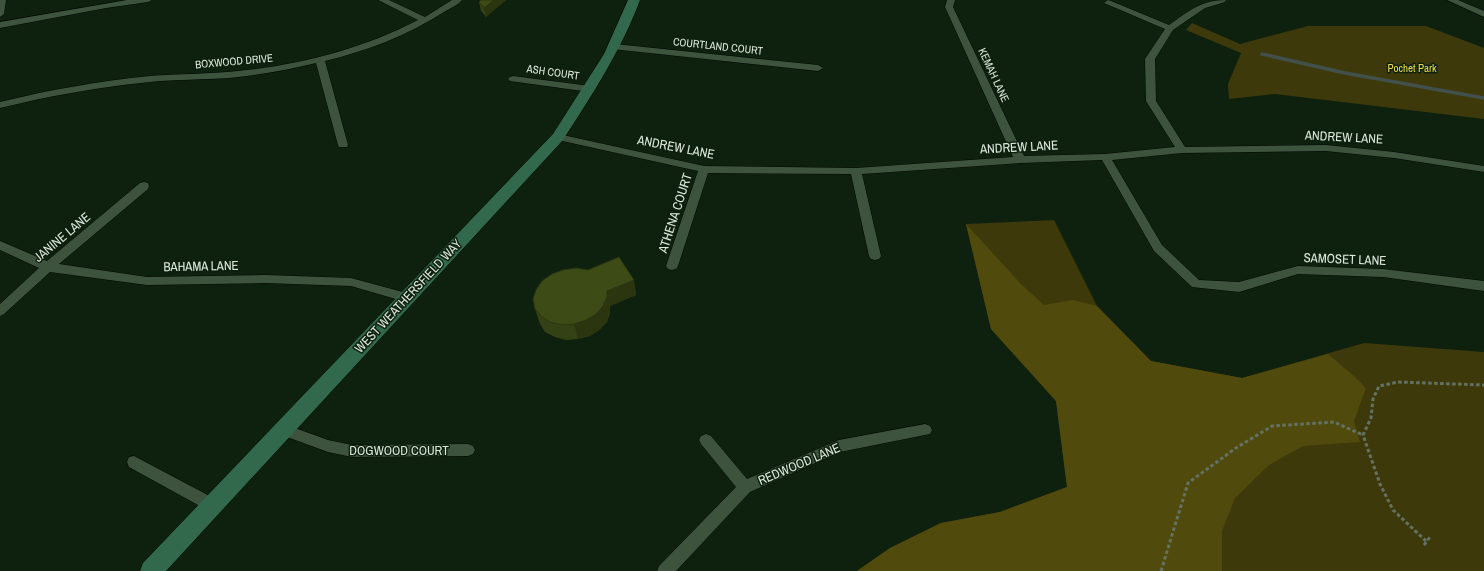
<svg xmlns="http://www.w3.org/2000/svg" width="1484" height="571" font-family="'Archivo Narrow',sans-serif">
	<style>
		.green { fill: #3e390b }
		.forest { fill: #504a0d }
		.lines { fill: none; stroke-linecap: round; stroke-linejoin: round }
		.stream { stroke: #42504b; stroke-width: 3.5 }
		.street-casing { stroke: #000900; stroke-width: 1 }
		.secondary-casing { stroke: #000900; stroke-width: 1 }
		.path { stroke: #637263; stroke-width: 3; stroke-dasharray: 3.5 2.5; stroke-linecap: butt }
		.street { fill: #3e533e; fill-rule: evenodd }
		.secondary { fill: #32694d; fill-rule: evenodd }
		.wall { fill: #344114 }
		.shaded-wall { fill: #2b3510 }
		.building { fill: #3d4c17; stroke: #2b3510 }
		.labels { text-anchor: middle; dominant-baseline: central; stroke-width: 3; stroke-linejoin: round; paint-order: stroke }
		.far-street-label { font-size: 11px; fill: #dde9dd; stroke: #0e200e }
		.far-park-label { font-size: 11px; fill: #edde4e; stroke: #0e200e }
		.street-label { font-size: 13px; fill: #dde9dd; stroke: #0e200e }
	</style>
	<rect width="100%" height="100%" fill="#0e200e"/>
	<g class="green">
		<polygon points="1192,23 1240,44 1308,26 1426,26 1484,48 1484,119 1275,94 1229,99 1228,84 1241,53 1186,30"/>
		<polygon points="1054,220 1097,306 1151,361 1242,378 1364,343 1484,352 1484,571 857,571 890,548 941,523 1000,512 1067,487 1056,401 991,329 966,224"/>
	</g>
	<polygon class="forest" points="966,224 1021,284 1044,305 1073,300 1097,306 1151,361 1242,378 1328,354 1355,377 1366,388 1354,421 1360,442 1303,446 1269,465 1235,498 1222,531 1222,571 857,571 890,548 941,523 1000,512 1067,487 1056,401 991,329"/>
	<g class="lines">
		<polyline class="stream" points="1262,54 1345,73 1484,98"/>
		<g class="street-casing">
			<g id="street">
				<polygon points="0,0 6,0 4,14 0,17"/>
				<polygon points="127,0 152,0 148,2 106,8 0,28 0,22"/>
				<path d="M378 0H389L425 17 452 0H462C458 5 450 8 444 12 408 35 367 51 325 61L348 145 347 147H339L338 145 316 63C288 70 259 75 229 78 203 80 176 79 150 82 99 87 49 96 0 108V102C49 90 99 81 150 76 179 74 209 74 238 71 300 65 362 49 418 20Z"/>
				<path d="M947 0H955L953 7 1024 156 1105 154 1175 147 1146 101 1145 59 1165 29 1104 3 1108 0 1111 1 1169 25C1189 11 1201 0 1226 0L1225 2 1205 8 1173 30 1155 59 1156 101 1185 147 1326 145 1394 152 1484 166V172L1394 158 1326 151 1182 153 1112 160 1162 245 1199 280 1239 282 1298 266 1383 269 1484 281V291L1383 277 1298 274 1239 292 1192 287 1154 251 1102 160 1020 163 862 174 881 256 879 259 875 260 871 259 869 256 851 174 708 173 678 266 676 269 672 270 668 269 666 266 698 171 558 140 553 137 558 134 704 166 856 168 1013 157 945 7Z"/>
				<polygon points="1447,0 1458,0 1484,11 1484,17"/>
				<polygon points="615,44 818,65 823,68 818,71 612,49 611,47"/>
				<polygon points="513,76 590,86 595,89 590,92 510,81 508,79 510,77"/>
				<polygon points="144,182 148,183 149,186 148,189 59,264 147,277 265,275 351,278 410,294 412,297 410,300 406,302 351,286 265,283 147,285 50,272 4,314 0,316 0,304 39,268 0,250 0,241 47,261 140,183"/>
				<polygon points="284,424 328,440 352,445 468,444 473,446 475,450 473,454 468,456 352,457 328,452 279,434 277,430 279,426"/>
				<polygon points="925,424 930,426 932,430 930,434 840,452 750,492 676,571 657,571 659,566 736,487 701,444 699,440 701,436 706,434 711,436 747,479 839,440"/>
				<polygon points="134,456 217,500 219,505 217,510 212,512 207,510 129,467 127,462 129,457"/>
			</g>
		</g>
		<g class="secondary-casing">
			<path id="secondary" d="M628 0H640C621 51 592 95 563 140L166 571H140L143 563 553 134 604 54Z"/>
		</g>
		<g class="path">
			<polyline points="1426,541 1393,510 1380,484 1363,435 1371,418 1373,399 1379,386 1398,382 1484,385"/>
			<polyline points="1424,545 1430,537"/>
			<polyline points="1161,571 1188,483 1236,448 1272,426 1334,422 1363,435"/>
		</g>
		<use href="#street" class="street"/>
		<use href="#secondary" class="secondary"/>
	</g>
	<g class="wall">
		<polygon points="481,0 506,0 486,17 481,11 479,2"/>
		<polygon points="634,280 636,295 610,306 610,313 607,322 599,330 590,336 578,339 566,340 555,337 545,332 540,324 535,309"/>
	</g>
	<g class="shaded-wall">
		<polygon points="494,0 506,0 486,17 484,8"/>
		<polygon points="634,280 636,295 610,306 610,313 607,322 599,330 590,336 578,339 574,324 607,291"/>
	</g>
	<g class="building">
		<polygon points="481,0 494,0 484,8 479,2"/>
		<polygon points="619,257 634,280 607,291 607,297 603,306 596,314 586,320 574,324 562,325 550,322 541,316 535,309 533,299 536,290 542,281 552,274 563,270 576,268 588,270"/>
	</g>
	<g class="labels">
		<g class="far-street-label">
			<text transform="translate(718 46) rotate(6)">COURTLAND COURT</text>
			<text transform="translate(234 61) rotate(-5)">BOXWOOD DRIVE</text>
			<text transform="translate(553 72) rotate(8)">ASH COURT</text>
			<text transform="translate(994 75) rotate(65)">KEMAH LANE</text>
		</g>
		<g class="far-park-label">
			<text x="1412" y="68">Pochet Park</text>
		</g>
		<g class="street-label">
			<text transform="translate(1344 137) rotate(3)">ANDREW LANE</text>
			<text transform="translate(676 147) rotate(11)">ANDREW LANE</text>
			<text transform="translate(1019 147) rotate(-3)">ANDREW LANE</text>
			<text transform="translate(675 213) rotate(-72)">ATHENA COURT</text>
			<text transform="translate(62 237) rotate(-40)">JANINE LANE</text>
			<text transform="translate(1345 259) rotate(2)">SAMOSET LANE</text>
			<text transform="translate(201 266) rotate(-1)">BAHAMA LANE</text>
			<text transform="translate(408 296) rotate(-47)">WEST WEATHERSFIELD WAY</text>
			<text x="399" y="450">DOGWOOD COURT</text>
			<text transform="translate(799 464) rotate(-23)">REDWOOD LANE</text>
		</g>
	</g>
</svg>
